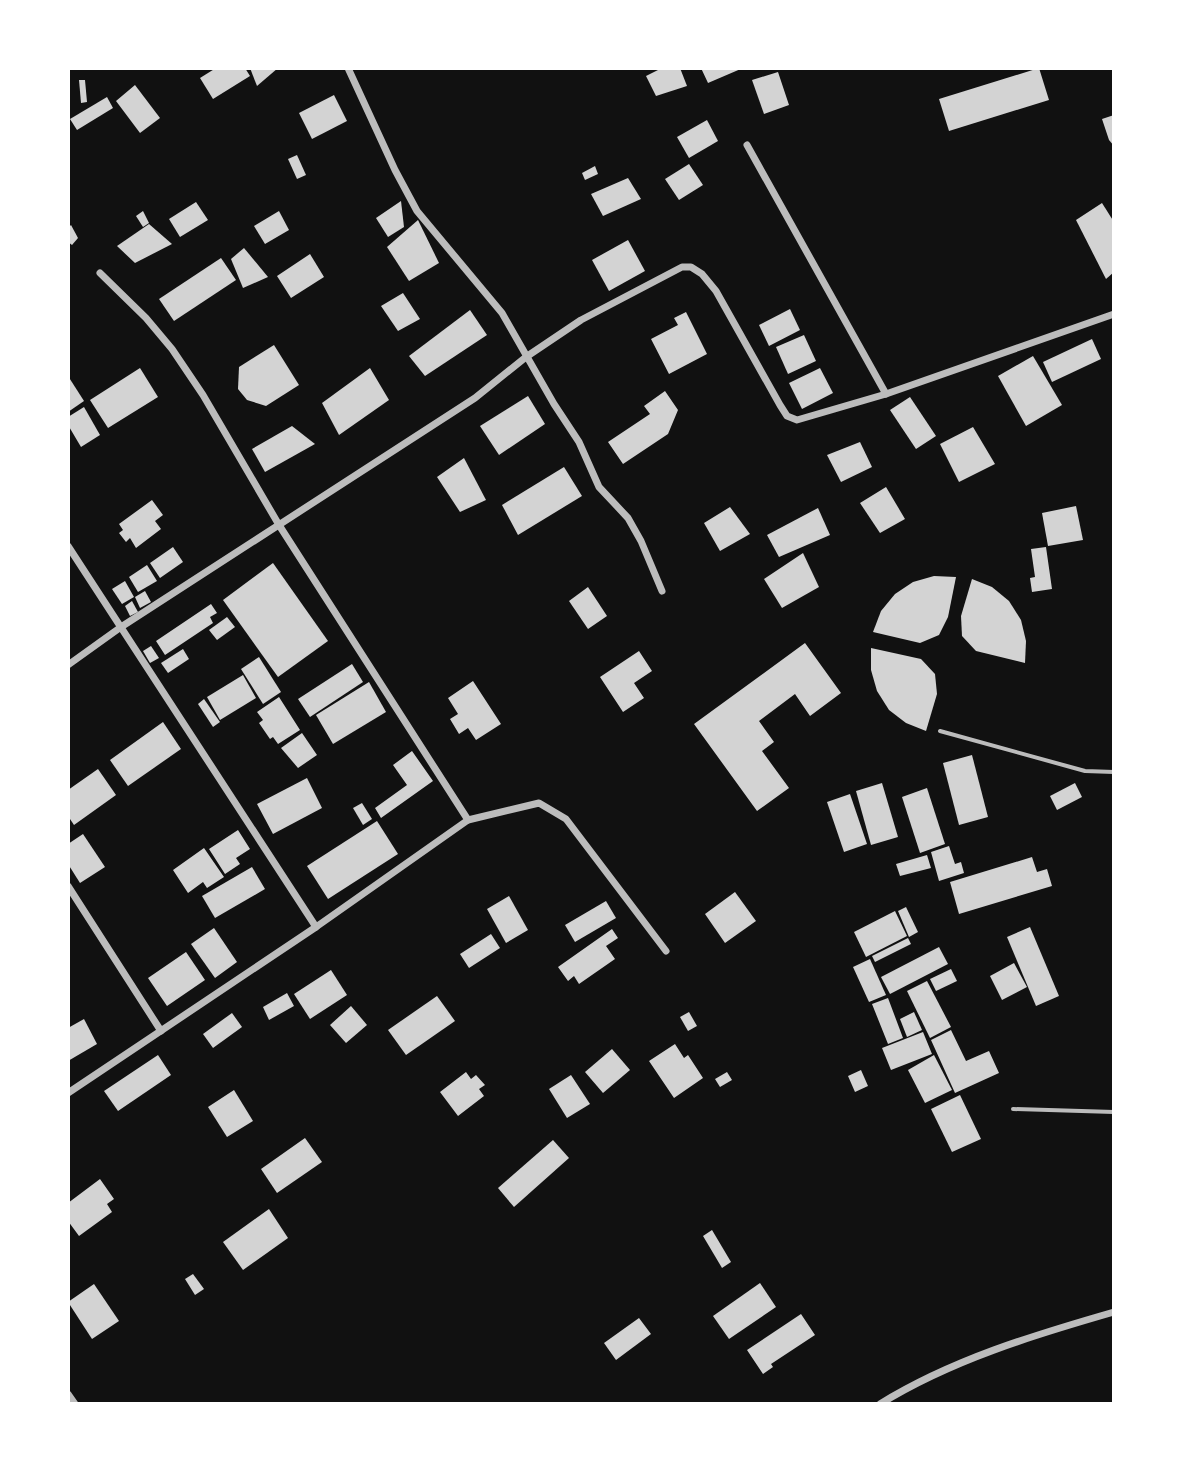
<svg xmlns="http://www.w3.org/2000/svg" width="1182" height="1472" font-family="Jost,sans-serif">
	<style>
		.building { fill: #d3d3d3 }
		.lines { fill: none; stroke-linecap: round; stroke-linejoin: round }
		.service { stroke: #bcbcbc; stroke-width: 4 }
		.minor { stroke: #bcbcbc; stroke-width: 7 }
	</style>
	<rect width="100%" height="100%" fill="#111"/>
	<g class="building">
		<polygon points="216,68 245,68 250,76 213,99 200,78"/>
		<polygon points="250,68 278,68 257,86"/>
		<polygon points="662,68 680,68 687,86 656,96 646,76"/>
		<polygon points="701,68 743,68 708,83"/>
		<polygon points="1039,68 1049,100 949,131 939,99"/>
		<polygon points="778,72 789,105 764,114 752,80"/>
		<polygon points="79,80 85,80 87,102 81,103"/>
		<polygon points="135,85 160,118 140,133 116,101"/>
		<polygon points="334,95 347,121 312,139 299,113"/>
		<polygon points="107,97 113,108 77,130 70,119"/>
		<polygon points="1114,115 1114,146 1109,140 1102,119"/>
		<polygon points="707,120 718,141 689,158 677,137"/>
		<polygon points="297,155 306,175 297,179 288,159"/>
		<polygon points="689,164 703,185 679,200 665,179"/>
		<polygon points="595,166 598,174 585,180 582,173"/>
		<polygon points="628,178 641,199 603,216 591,194"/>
		<polygon points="401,201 404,227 388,237 376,218"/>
		<polygon points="196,202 208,220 180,237 169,219"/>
		<polygon points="1102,203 1114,222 1114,272 1106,279 1076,220"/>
		<polygon points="143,211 149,223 143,227 136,216"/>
		<polygon points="279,211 289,230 265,244 254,226"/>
		<polygon points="418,220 439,263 409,281 387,247"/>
		<polygon points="149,224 172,244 135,263 117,246"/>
		<polygon points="71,225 78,238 72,245 68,242 68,228"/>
		<polygon points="628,240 645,271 609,291 592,260"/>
		<polygon points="244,248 268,277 243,288 231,259"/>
		<polygon points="310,254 324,277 291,298 277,276"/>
		<polygon points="221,258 236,280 174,321 159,299"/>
		<polygon points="403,293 420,319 398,331 381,306"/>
		<polygon points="790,309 800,330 769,346 759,325"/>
		<polygon points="470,310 487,335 425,376 409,356"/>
		<polygon points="686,312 707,354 669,374 651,339 678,325 674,318"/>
		<polygon points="804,335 816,361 788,374 776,347"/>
		<polygon points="1092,339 1101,359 1052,382 1043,362"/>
		<polygon points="274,345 299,385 266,406 247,400 238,389 239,367"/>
		<polygon points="1033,356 1062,405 1026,426 998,376"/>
		<polygon points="140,368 158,397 108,428 90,400"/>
		<polygon points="370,368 389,400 339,435 322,403"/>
		<polygon points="820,368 833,393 802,409 789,383"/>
		<polygon points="68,376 84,401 68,412"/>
		<polygon points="665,391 678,410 668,434 623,464 608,442 650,414 644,406"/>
		<polygon points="528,396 545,424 499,455 480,426"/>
		<polygon points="910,397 936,436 916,449 890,410"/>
		<polygon points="84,407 100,435 81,447 68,425 68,417"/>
		<polygon points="292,426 315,444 265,472 252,449"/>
		<polygon points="973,427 995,464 959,482 940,444"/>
		<polygon points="860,442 872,467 841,482 827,455"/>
		<polygon points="464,458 486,500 460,512 437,477"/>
		<polygon points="564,467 582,496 518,535 502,505"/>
		<polygon points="886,487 905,519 880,533 860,503"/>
		<polygon points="152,500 163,515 155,521 161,529 136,548 130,538 126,542 119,533 123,530 119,524"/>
		<polygon points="1076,506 1083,540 1048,546 1042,513"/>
		<polygon points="730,507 750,534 720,551 704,523"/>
		<polygon points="818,508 830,535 779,557 767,535"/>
		<polygon points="173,547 183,562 160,578 150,563"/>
		<polygon points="1046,547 1052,589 1032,592 1030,578 1035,577 1031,549"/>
		<polygon points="803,553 819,587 782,608 764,579"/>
		<polygon points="273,563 328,641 278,677 223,600"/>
		<polygon points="147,565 157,581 138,592 129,577"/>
		<polygon points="934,576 956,577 948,617 939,635 920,643 873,632 881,611 895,594 913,582"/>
		<polygon points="972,579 992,587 1009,601 1021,620 1026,641 1025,663 976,651 962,636 961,616"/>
		<polygon points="125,581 134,597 122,604 112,589"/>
		<polygon points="588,587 607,616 588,629 569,601"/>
		<polygon points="145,591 151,602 140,608 135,597"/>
		<polygon points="132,601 138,612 130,616 125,606"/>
		<polygon points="211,604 217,613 210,617 213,623 165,655 156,641"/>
		<polygon points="227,617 235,627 217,640 209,630"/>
		<polygon points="805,643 841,693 810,716 795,694 759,721 774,742 762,751 789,788 757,811 694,724"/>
		<polygon points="151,646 159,658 150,663 143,651"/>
		<polygon points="871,648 921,659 935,674 937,694 926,731 906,723 889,710 877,691 871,670"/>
		<polygon points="183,649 189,659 168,673 161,663"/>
		<polygon points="639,651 652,671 634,683 644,698 623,712 600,677"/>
		<polygon points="259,657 281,692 263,704 241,669"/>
		<polygon points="352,664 363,682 310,717 298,699"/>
		<polygon points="243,675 256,698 220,720 207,697"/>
		<polygon points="473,681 501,724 476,740 468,728 459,734 450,719 458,714 448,698"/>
		<polygon points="369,682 386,712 333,744 316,715"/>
		<polygon points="279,697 300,730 278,744 273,737 270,739 259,723 263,720 257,712"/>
		<polygon points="204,699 220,722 213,727 198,704"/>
		<polygon points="163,722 181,749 128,786 110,760"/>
		<polygon points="302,733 317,755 298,768 281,748"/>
		<polygon points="412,751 433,781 381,818 375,808 407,785 393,765"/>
		<polygon points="972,755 988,817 959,825 943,763"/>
		<polygon points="98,769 116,795 74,825 68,816 68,790"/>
		<polygon points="307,778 322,808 273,834 257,804"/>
		<polygon points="882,783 898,837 871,845 856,791"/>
		<polygon points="1075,783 1082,797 1057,810 1050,796"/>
		<polygon points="927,788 945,844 920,853 902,797"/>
		<polygon points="850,794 867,844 844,852 827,802"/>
		<polygon points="362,803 372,819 363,825 353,808"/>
		<polygon points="377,821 398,854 328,899 307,866"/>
		<polygon points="238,830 250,849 236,858 240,864 225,874 209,849"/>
		<polygon points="83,834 105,867 80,883 68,864 68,844"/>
		<polygon points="949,846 955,864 961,862 964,873 939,881 931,852"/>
		<polygon points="204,848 224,877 207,888 203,882 188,893 173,870"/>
		<polygon points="927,855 931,868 900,876 896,864"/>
		<polygon points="1032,857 1037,872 1047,869 1052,886 959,914 950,882"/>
		<polygon points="252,867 265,889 215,918 202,896"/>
		<polygon points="735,892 756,921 725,943 705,914"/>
		<polygon points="509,896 528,930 506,943 487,909"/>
		<polygon points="606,901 616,918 575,942 565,925"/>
		<polygon points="906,907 918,932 909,937 898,911"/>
		<polygon points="895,911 907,936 866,957 854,932"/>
		<polygon points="1030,927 1059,996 1036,1006 1007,937"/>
		<polygon points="214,928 237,962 215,978 191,944"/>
		<polygon points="612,929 618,938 606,946 615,959 579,984 574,976 568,981 558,967"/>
		<polygon points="491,934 500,948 469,968 460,954"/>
		<polygon points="908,938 911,944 875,962 872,956"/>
		<polygon points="939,947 948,964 890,994 881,977"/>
		<polygon points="186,952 205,980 167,1006 148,978"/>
		<polygon points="870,959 886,995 869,1002 853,967"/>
		<polygon points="1014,963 1027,987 1002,1000 990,976"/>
		<polygon points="951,969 957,981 936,991 930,979"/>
		<polygon points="331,970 347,995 310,1019 294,994"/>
		<polygon points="927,981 951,1027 930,1038 907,991"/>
		<polygon points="287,993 294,1006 269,1020 263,1007"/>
		<polygon points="437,996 455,1021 406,1055 388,1030"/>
		<polygon points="888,998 903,1038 888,1044 872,1004"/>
		<polygon points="351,1006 367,1025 346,1043 330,1025"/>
		<polygon points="689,1012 697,1026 688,1031 680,1017"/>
		<polygon points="914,1012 922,1030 907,1037 900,1019"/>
		<polygon points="232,1013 242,1027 213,1048 203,1034"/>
		<polygon points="84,1019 97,1044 68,1061 68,1028"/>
		<polygon points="951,1030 966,1061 989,1051 999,1073 955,1093 931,1040"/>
		<polygon points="923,1032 932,1054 891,1070 882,1048"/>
		<polygon points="675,1044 684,1058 688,1055 703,1078 674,1098 649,1061"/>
		<polygon points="612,1049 630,1070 603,1093 585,1072"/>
		<polygon points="158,1055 171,1075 118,1111 104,1091"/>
		<polygon points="934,1055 952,1090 925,1103 908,1070"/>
		<polygon points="861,1070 868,1086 855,1092 848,1076"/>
		<polygon points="466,1072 471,1079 476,1075 485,1085 479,1089 484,1096 458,1116 440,1092"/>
		<polygon points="727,1072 732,1080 720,1087 715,1079"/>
		<polygon points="571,1075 590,1104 567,1118 549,1089"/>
		<polygon points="234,1090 253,1121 227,1137 208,1107"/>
		<polygon points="960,1095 981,1139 952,1152 931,1109"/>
		<polygon points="305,1138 322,1162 277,1193 261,1169"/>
		<polygon points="553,1140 569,1158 514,1207 498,1188"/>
		<polygon points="100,1179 114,1199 107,1204 112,1212 79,1236 68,1221 68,1203"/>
		<polygon points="269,1209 288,1238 243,1270 223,1242"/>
		<polygon points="712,1230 731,1262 722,1268 703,1236"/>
		<polygon points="193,1274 204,1289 195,1295 185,1279"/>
		<polygon points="760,1283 776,1307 729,1339 713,1316"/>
		<polygon points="94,1284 119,1321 92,1339 68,1302"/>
		<polygon points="801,1314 815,1335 771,1364 773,1367 763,1374 747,1350"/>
		<polygon points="639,1318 651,1334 616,1360 604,1343"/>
	</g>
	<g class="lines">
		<g class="service">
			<polyline points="940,731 1085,771 1114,772"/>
			<polyline points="1013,1109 1114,1112"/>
		</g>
		<g class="minor">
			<polyline points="348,68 395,170 417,211 502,313 554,404 579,442 599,487 628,518 641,541 662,591"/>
			<polyline points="747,145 886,394"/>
			<polyline points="68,546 316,927"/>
			<polyline points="68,665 121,627 475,398 526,357 581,320 682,267 691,267 702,274 716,291 780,405 787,416 797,420 886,394 1114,314"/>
			<polyline points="468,820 539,803 566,819 666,951"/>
			<polyline points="68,886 161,1031"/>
			<polyline points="68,1093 316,927 468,820 279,525 203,395 172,349 146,318 100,273"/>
			<polyline points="68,1394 75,1404"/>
			<path d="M880 1404C951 1360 1034 1335 1114 1312"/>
		</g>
	</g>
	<rect width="1182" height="1472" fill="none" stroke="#ffffff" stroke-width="140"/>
</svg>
